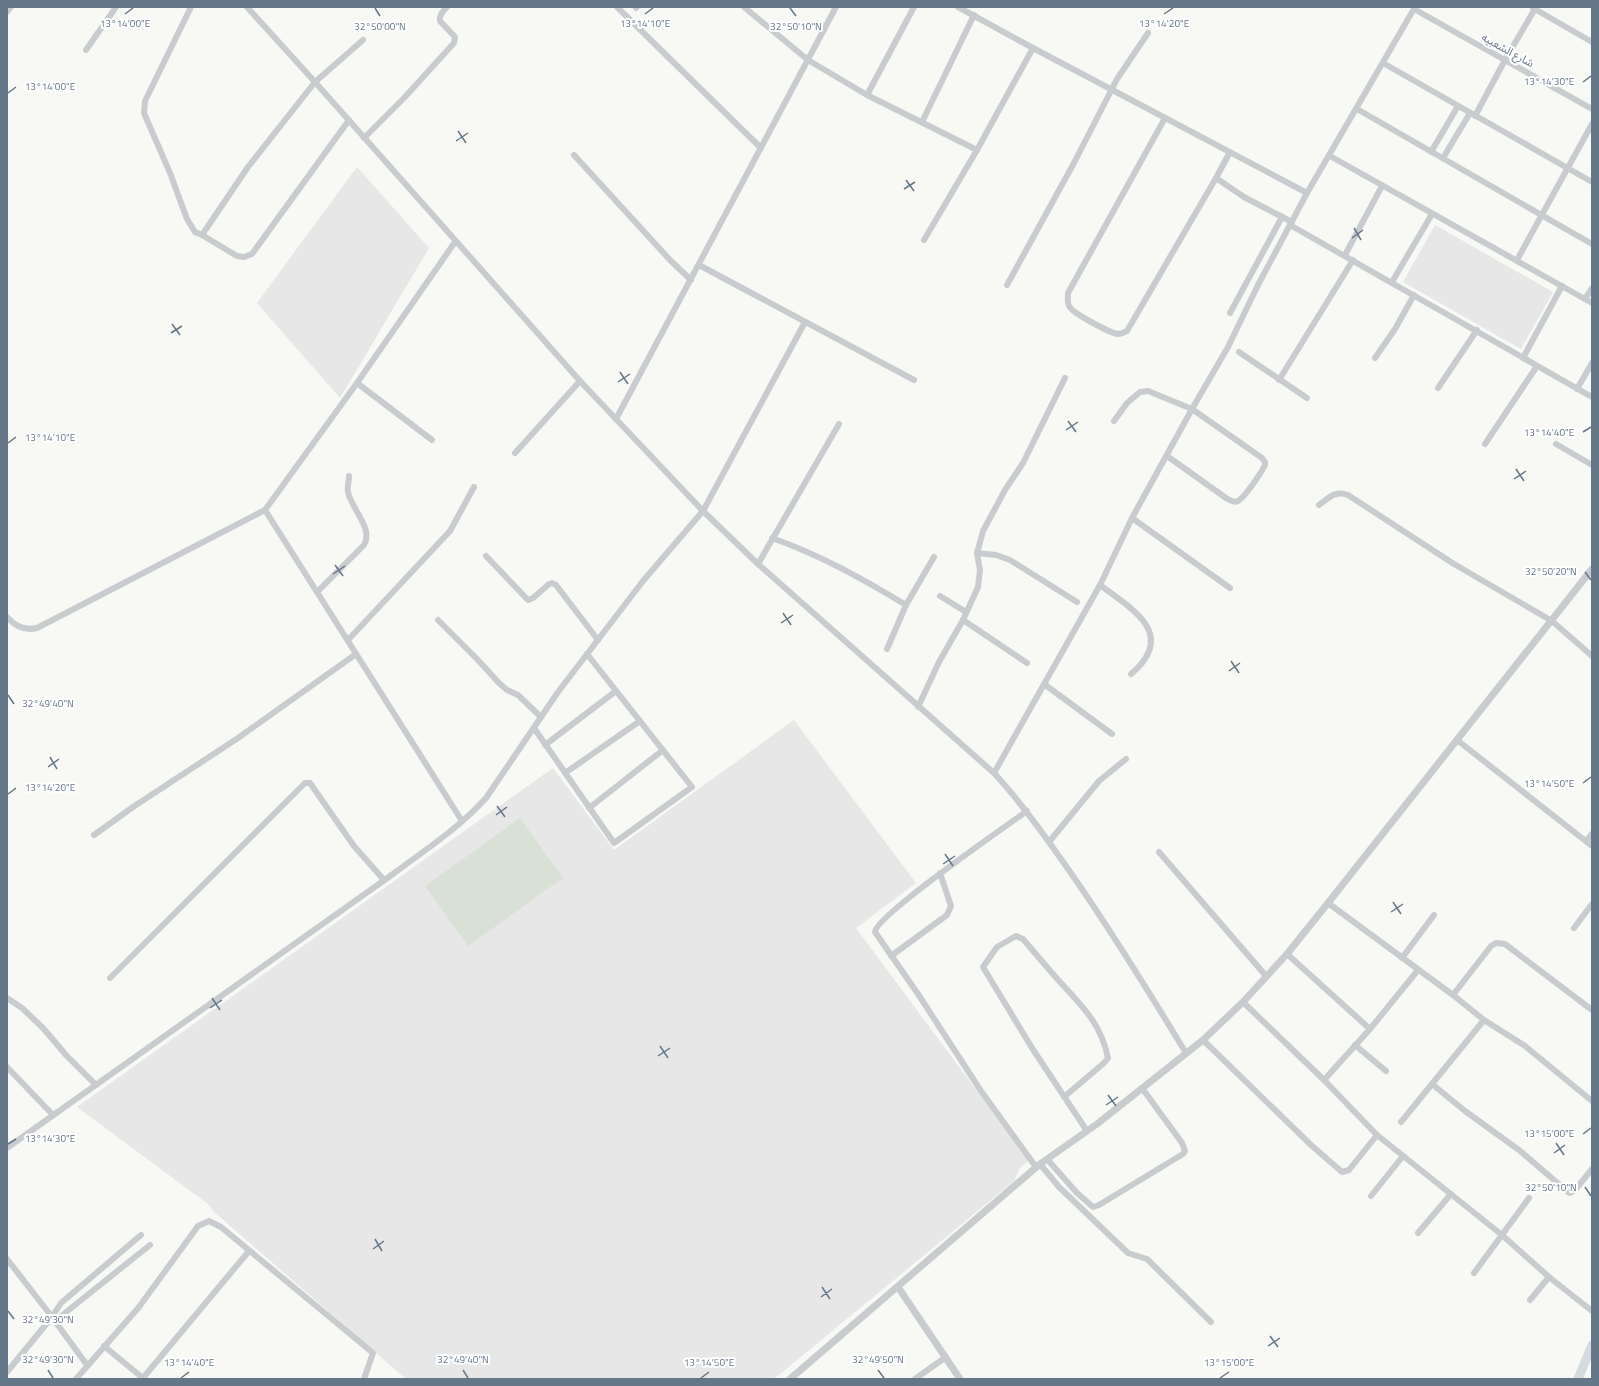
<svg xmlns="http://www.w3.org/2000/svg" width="1599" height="1386" font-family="'Titillium Web','Noto Sans Arabic',sans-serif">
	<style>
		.built { fill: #e6e7e6 }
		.pitch { fill: #d9e1d6 }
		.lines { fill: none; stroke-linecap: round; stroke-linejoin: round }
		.minor { stroke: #c8cccf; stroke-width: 6 }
		.tertiary { stroke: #c8cccf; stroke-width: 7 }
		.primary { stroke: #d6dbdf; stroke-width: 9 }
		.ticks { fill: none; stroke: #647789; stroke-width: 1.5 }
		.labels { text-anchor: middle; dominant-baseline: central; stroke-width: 4; stroke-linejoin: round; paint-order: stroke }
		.street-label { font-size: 11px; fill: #647789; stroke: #fff }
		.ticks-label { font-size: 10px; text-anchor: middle; fill: #647789; stroke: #fff; stroke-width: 4; stroke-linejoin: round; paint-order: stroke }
	</style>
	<rect width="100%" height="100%" fill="#f8f8f5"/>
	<g class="built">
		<polygon points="357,167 429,248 340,398 257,303"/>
		<polygon points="1435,225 1553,292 1521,349 1403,282"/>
		<polygon points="794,720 916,883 856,928 1029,1161 1020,1168 1014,1181 774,1379 406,1379 213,1211 208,1204 77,1107 553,768 614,850"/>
	</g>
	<polygon class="pitch" points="520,818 563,878 468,946 425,886"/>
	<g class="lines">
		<g class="minor">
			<polyline points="191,7 145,101 144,113 170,173 187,219 195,232 202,235 248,167 315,82 363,40"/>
			<path d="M247 7 315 82 580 381 703 511 758 564 994 773C1019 800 1040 829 1061 859 1106 922 1146 987 1186 1053"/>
			<polyline points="617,7 761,148"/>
			<polyline points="744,7 808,60 867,95 977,150"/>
			<polyline points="958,7 1033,48 1307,193"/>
			<polyline points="636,8 637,7"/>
			<polyline points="1533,8 1592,42"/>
			<polyline points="1414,9 1592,109"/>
			<polyline points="7,12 11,7"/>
			<polyline points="86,50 116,7"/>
			<polyline points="1383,63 1592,182"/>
			<polyline points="867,95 914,7"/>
			<polyline points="1357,109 1592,244"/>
			<polyline points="1475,116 1505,60 1536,7"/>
			<path d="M1165 118 1068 293C1068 298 1067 302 1069 306 1072 313 1110 333 1118 334 1122 334 1124 332 1127 331L1216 178 1244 197 1292 222"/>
			<polyline points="922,122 974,15"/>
			<path d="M364 138 404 98 454 43 455 37 440 21C439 15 443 11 447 7"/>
			<polyline points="1431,152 1458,106"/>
			<polyline points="574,155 670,260 691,280"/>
			<polyline points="1330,156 1592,303"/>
			<polyline points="1443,158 1470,113"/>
			<polyline points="1216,178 1230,152"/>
			<polyline points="1290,225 1592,397"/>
			<polyline points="202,235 237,256 244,257 252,254 349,120"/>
			<polyline points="924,240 977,150 1033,48"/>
			<polyline points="1345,255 1382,186"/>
			<polyline points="1517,260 1592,124"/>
			<polyline points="699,265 914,380"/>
			<polyline points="1392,282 1432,214"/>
			<polyline points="1007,285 1075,161 1117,79 1148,33"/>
			<polyline points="1585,299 1592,288"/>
			<polyline points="1230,313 1282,217"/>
			<polyline points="1239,352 1307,398"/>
			<polyline points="1375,358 1395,329 1414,295"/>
			<polyline points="1523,358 1562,286"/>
			<polyline points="1279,380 1353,260"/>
			<polyline points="357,383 432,440"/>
			<polyline points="1438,388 1477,330"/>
			<polyline points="1577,389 1592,363"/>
			<polyline points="616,419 836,7"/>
			<path d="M1114 421 1127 403 1140 392 1148 391 1192 409 1262 458 1265 462V465C1261 473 1245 497 1238 501 1234 503 1229 500 1226 498L1167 456"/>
			<polyline points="1485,444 1537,366"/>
			<polyline points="1556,444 1592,465"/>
			<polyline points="515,453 580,381"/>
			<path d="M1319 505C1329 498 1335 490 1348 495L1454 564 1552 621 1592 656"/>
			<polyline points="265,510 462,821"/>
			<polyline points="1132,518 1230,588"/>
			<path d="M772 538C820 555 863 579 906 605"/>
			<polyline points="977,553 996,555 1010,560 1077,602"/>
			<polyline points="486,556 528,600 533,598 549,584 552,583 556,585 598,640"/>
			<polyline points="758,564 839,424"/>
			<path d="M1100 585C1132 609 1178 634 1131 674"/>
			<path d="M317 592 364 545C374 529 351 508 348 492 347 487 349 481 349 476"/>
			<polyline points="940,596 966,612"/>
			<path d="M7 617C15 626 25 631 37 628L265 510 357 383 455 242"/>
			<polyline points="438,620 477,659 499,683 507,690 518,695 541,717"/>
			<polyline points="963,620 1027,663"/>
			<polyline points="348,640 450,531 474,487"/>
			<polyline points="887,649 906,605 934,557"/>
			<polyline points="1044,684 1112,734"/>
			<polyline points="918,707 939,662 963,620 978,587 980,570 977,553 983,531 1005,490 1023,463 1065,378"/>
			<polyline points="534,728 614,843 692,787 587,654"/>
			<polyline points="1457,740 1592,846"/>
			<polyline points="545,745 616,691"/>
			<polyline points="565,773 640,721"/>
			<polyline points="994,773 1100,585 1132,518 1192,409 1228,347 1258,285 1307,193 1415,7"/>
			<polyline points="589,808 663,750"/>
			<path d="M1027 811C1006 826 876 916 875 932L918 994 981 1091 1036 1167"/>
			<polyline points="94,835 133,807 238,738 356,654"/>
			<polyline points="1586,841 1592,834"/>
			<polyline points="1049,842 1099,781 1126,759"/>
			<polyline points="1159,852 1266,976"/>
			<polyline points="1328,903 1453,995 1484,1020 1525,1046 1592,1101"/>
			<polyline points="1574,928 1592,904"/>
			<polyline points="1287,954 1370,1029"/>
			<polyline points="891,956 947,915 951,906 940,873"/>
			<polyline points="1402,958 1434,915"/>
			<polyline points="110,978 305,783 310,783 354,846 384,880"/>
			<polyline points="1453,995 1491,946 1496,943 1505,944 1592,1010"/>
			<polyline points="7,998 22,1008 43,1028 66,1055 96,1085"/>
			<polyline points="1243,1002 1324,1080 1377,1135 1502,1235 1549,1277 1592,1311"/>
			<polyline points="1203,1040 1311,1145 1342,1172 1349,1170 1377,1135"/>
			<polyline points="1355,1045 1386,1071"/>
			<polyline points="7,1067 53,1115"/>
			<polyline points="1324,1080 1370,1029 1418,970"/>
			<polyline points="1432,1084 1465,1111 1519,1150 1568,1192 1570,1193 1575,1190 1592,1169"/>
			<path d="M1064 1097 1104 1063 1108 1058C1101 1024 1083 1007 1061 983 1048 969 1036 954 1023 939L1016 936 997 947 983 967 1032 1048 1087 1131"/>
			<polyline points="1401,1122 1484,1020"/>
			<path d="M7 1148 393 874C425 850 459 828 486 798L558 692 643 581 703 511 805 322"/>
			<polyline points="1047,1159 1077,1193 1093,1207 1099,1205 1183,1154 1185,1151 1182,1143 1142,1088"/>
			<polyline points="1040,1164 1059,1187 1128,1253 1147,1259 1211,1322"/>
			<polyline points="1371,1196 1403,1156"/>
			<polyline points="1418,1233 1451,1194"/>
			<polyline points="7,1259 52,1317 87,1365"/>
			<polyline points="1474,1273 1529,1198"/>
			<polyline points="1530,1300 1549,1277"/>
			<polyline points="55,1321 150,1245"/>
			<polyline points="104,1346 144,1379"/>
			<polyline points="7,1372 52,1317 61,1303 141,1235"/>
			<polyline points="143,1378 249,1251"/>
			<polyline points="76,1379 139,1307 198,1226 209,1221 221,1227 373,1353 364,1379"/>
			<polyline points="915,1379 946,1357"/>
		</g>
		<g class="tertiary">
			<polyline points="898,1287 960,1379"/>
			<polyline points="790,1379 1040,1164 1097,1124 1203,1040 1243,1002 1287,954 1328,903 1592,569"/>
		</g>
		<polyline class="primary" points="1578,1379 1592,1345"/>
	</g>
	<path class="ticks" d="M375 8 380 16M790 8 796 16M125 14 133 8M645 14 653 8M1164 14 1173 8M1583 82 1591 76M8 93 16 87M458 131 466 143M456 141 468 133M906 180 914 191M904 189 915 182M1354 228 1361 240M1352 238 1363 230M172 324 180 335M171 333 182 326M620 372 628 384M618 382 630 374M1068 421 1076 432M1066 430 1078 422M1583 432 1591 427M8 443 16 437M1516 469 1524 481M1514 479 1526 471M335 565 343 576M1585 572 1591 580M333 574 345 566M783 613 791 625M781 623 793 615M1231 661 1239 673M1229 671 1240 663M8 695 14 704M50 757 57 769M48 767 59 759M1583 783 1591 777M8 794 16 788M497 806 505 817M496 815 507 807M945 854 953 866M943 864 955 856M1393 902 1401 914M1391 912 1403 904M212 998 220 1010M210 1008 222 1000M660 1046 668 1058M658 1056 670 1048M1108 1095 1116 1106M1106 1105 1118 1097M1583 1134 1591 1128M1556 1143 1564 1155M8 1144 16 1139M1554 1153 1565 1145M1585 1187 1591 1196M375 1239 382 1251M373 1249 384 1241M822 1287 830 1299M821 1297 832 1289M8 1311 14 1319M1270 1336 1278 1347M1268 1346 1280 1338M48 1370 53 1378M463 1370 468 1378M878 1370 884 1378M181 1378 189 1372M701 1378 709 1372M1220 1378 1229 1372"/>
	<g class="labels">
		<g class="street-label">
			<text transform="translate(1508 50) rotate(29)">شارع الشعبيه</text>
		</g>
	</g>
	<g class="ticks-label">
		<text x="125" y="27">13°14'00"E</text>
		<text x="645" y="27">13°14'10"E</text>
		<text x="1164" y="27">13°14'20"E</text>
		<text x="380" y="30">32°50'00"N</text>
		<text x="796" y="30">32°50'10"N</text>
		<text x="1549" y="85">13°14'30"E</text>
		<text x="50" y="90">13°14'00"E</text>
		<text x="1549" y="436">13°14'40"E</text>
		<text x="50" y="441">13°14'10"E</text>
		<text x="1551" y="575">32°50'20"N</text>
		<text x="48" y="707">32°49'40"N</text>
		<text x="1549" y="787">13°14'50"E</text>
		<text x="50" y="791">13°14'20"E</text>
		<text x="1549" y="1137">13°15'00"E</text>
		<text x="50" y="1142">13°14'30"E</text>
		<text x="1551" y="1191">32°50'10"N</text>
		<text x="48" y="1323">32°49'30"N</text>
		<text x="48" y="1363">32°49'30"N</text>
		<text x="463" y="1363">32°49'40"N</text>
		<text x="878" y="1363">32°49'50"N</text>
		<text x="189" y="1366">13°14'40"E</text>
		<text x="709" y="1366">13°14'50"E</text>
		<text x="1229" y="1366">13°15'00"E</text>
	</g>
	<rect width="1599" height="1386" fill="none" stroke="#647789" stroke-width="16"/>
</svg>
